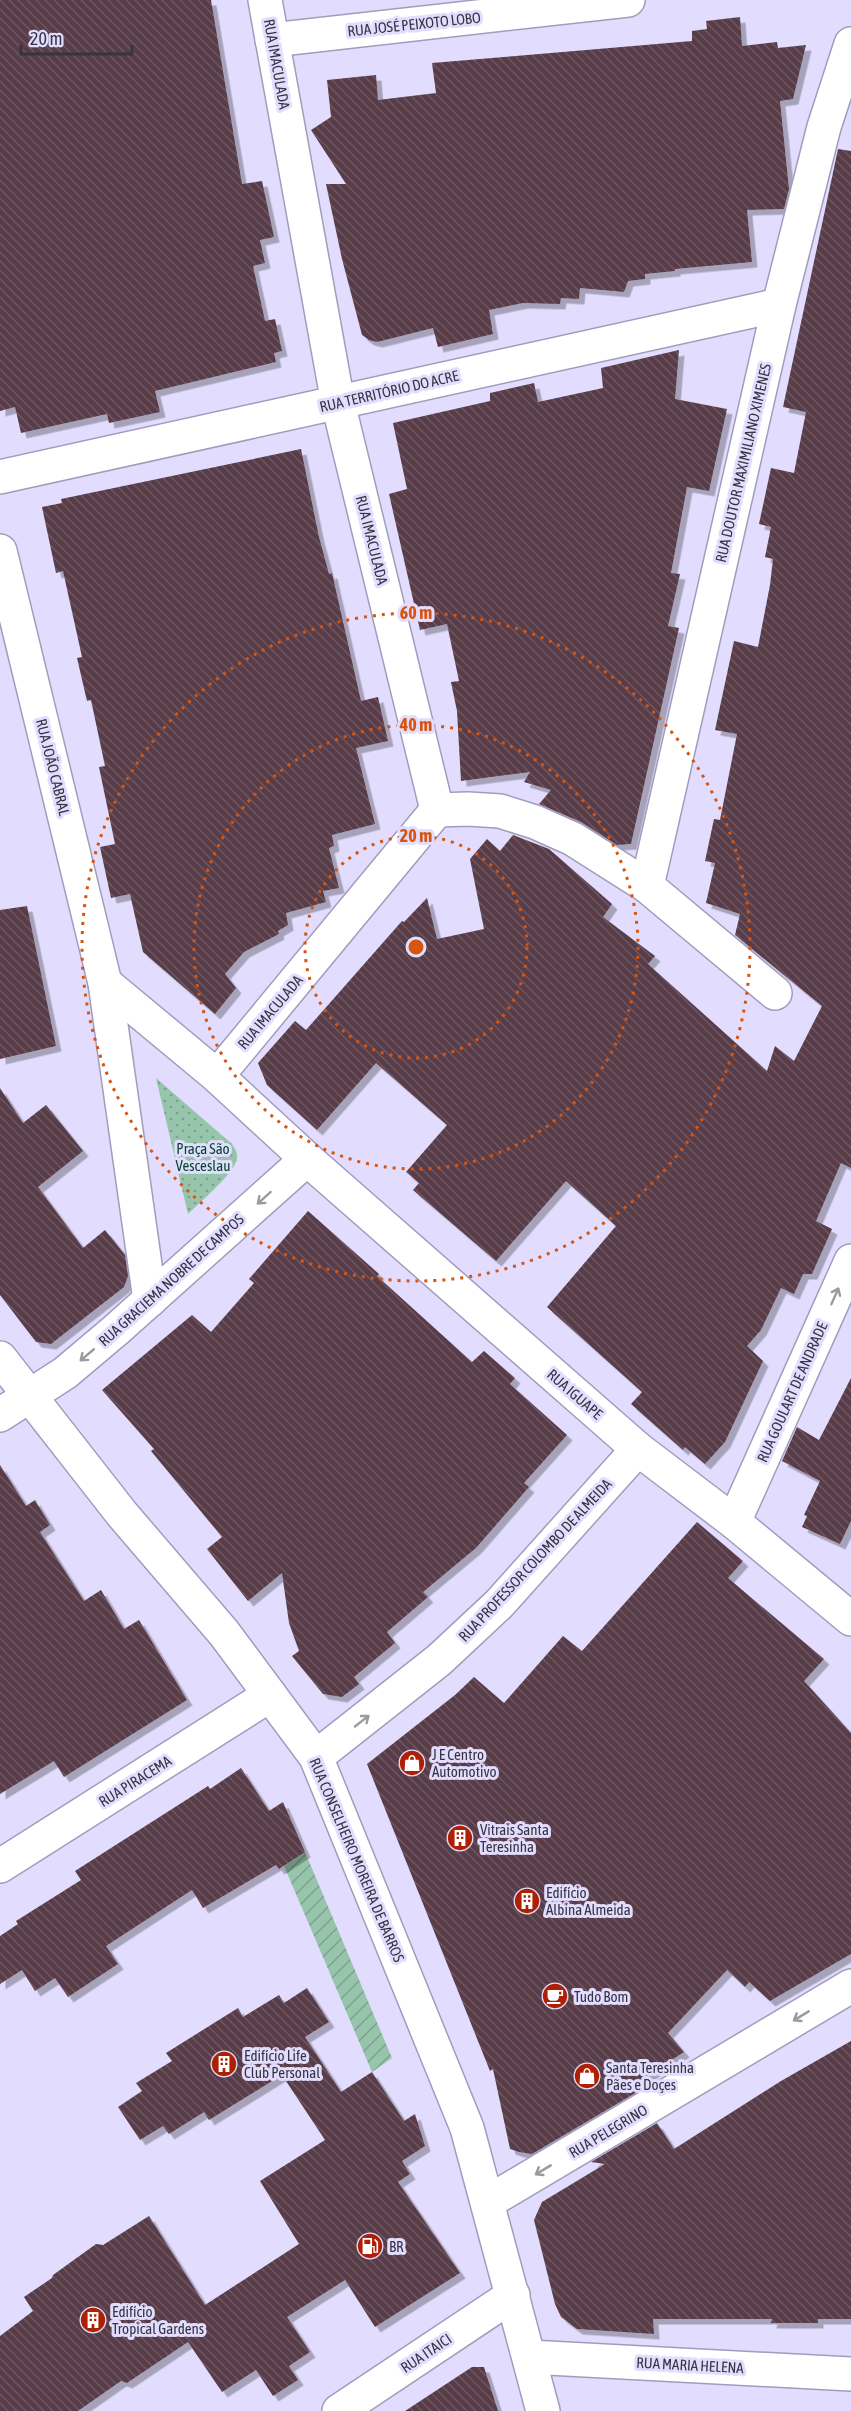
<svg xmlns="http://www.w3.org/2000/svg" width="851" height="2411" font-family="'Asap Condensed',sans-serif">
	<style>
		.park { fill: url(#park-dots) }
		.garden { fill: url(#garden-furrows) }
		.building { fill: url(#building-back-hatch); filter: url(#shadow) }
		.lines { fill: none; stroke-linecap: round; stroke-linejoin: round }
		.minor-casing { stroke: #a19cbc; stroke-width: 36 }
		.secondary-casing { stroke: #a19cbc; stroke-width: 36 }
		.minor { stroke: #fff; stroke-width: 33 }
		.secondary { stroke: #fff; stroke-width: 33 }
		.oneway { stroke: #9a9aa0 }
		.ring { fill: none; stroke: #d65511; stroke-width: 3; stroke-dasharray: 3 6 }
		.labels { text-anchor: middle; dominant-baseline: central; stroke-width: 6; stroke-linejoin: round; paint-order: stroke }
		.street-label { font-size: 15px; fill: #363441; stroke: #e2ddfe }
		.park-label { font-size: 15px; fill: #00492e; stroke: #e2ddfe }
		.poi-label { font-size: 15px; fill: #363441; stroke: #e2ddfe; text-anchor: start }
		.centre { fill: #d65511; stroke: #e2ddfe; stroke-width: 3 }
		.ring-label { font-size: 18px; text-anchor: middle; font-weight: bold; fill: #d65511; stroke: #e2ddfe; stroke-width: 6; stroke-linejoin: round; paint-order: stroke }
	</style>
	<defs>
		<pattern id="park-dots" width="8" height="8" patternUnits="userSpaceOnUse" patternTransform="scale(1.5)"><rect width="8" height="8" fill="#97c5ac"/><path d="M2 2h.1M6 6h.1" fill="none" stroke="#7ca18e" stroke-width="1.8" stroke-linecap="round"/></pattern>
		<pattern id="garden-furrows" width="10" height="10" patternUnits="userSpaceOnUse" patternTransform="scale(1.5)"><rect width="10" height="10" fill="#97c5ac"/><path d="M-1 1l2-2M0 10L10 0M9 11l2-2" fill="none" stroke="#7ca18e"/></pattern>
		<pattern id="building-back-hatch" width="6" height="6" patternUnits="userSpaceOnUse" patternTransform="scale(1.5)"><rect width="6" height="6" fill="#593c49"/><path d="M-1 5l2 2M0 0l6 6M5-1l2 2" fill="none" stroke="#6e5762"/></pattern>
		<filter id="shadow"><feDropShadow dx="5.5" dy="5.5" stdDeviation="0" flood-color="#0004"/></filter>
	</defs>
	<rect width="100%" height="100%" fill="#e2ddfe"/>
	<path class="park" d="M156 1078 232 1144C236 1150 239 1155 236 1162 232 1175 199 1203 188 1214Z"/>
	<polygon class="garden" points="305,1852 392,2058 372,2072 284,1866"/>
	<g class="building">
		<polygon points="0,0 211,0 242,184 262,181 274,237 260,240 265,263 253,266 265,321 275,319 282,351 274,353 276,362 155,391 160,412 109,423 107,414 21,433 15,407 0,411"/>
		<polygon points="740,17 742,46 777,42 778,48 806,45 793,99 780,101 789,189 784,209 747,210 752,262 675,269 675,271 645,274 645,279 628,281 624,292 580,288 579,299 561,298 560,304 523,303 489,310 493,334 438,347 433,328 377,342 369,340 362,335 342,259 326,184 346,184 311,130 331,117 327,80 376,75 378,100 436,93 432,63 692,41 692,31 707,29 706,21"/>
		<polygon points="838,149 851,151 851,1168 841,1163 816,1221 832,1229 812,1274 803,1274 794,1294 781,1288 761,1330 747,1346 763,1361 725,1442 705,1464 685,1447 683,1450 631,1404 642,1392 547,1307 616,1226 566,1181 496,1261 413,1190 419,1183 406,1172 447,1125 376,1063 317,1130 267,1085 258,1063 295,1021 306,1030 402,921 404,922 427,898 437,939 484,929 470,859 487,839 500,851 513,835 549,849 612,904 603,917 655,956 648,964 767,1071 775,1046 794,1061 822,1006 735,935 740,914 706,903 715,863 705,861 714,819 720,820 737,734 715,730 734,641 758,647 770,585 773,559 765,557 771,527 759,524 771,468 794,473 806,412 783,407"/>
		<polygon points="679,350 675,399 727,409 709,491 687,487 671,573 680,574 668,626 679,628 631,844 617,845 581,822 539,804 551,790 524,782 530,772 461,781 457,711 451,682 459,681 447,624 420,630 389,494 407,489 393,423 490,401 490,393 534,383 538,402 603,388 601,368"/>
		<polygon points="301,449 319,537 329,574 332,573 361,701 378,697 388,741 356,748 375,824 332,835 334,846 329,848 339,888 323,891 326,902 286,913 288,925 278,931 279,934 244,952 225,974 236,988 215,1014 143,952 130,894 111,898 100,847 115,844 99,767 105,766 91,700 87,701 77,658 82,657 63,571 56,573 42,507 62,503 61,499"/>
		<polygon points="27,906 56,1046 0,1059 0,910"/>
		<polygon points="0,1088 23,1123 46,1105 83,1151 38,1187 83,1248 105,1230 125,1255 128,1276 124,1287 51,1344 36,1342 0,1295"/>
		<polygon points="308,1211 379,1274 377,1276 472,1362 484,1351 515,1378 510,1384 567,1435 524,1483 529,1487 476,1548 423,1592 428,1597 387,1632 395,1643 354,1677 359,1684 342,1697 323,1694 292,1656 299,1651 289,1623 282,1573 248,1601 207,1549 222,1537 151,1451 154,1449 102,1390 192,1315 211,1332 254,1283 249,1279"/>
		<polygon points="851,1378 851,1521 840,1544 802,1527 807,1516 804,1515 820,1481 782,1461 797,1427 819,1440"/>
		<polygon points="0,1465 26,1506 35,1500 50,1525 40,1532 84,1601 101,1590 124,1629 139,1620 187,1700 64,1777 54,1761 0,1794"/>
		<polygon points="697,1522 743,1561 728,1578 824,1659 804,1681 851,1733 851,1954 770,2001 749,1982 745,1987 727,1970 668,2033 684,2052 633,2085 637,2092 532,2154 519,2152 510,2149 493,2069 490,2071 367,1764 455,1695 474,1677 504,1703 563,1636 582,1651"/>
		<polygon points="241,1768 269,1811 283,1802 305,1852 279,1869 276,1865 203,1908 192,1890 106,1946 118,1964 68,1997 55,1978 35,1991 22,1970 0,1984 0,1936 18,1924 16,1921 81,1880 75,1871 208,1786 210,1789"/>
		<polygon points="307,1988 329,2022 305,2037 341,2092 372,2072 404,2121 415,2114 425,2146 402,2161 410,2174 398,2182 460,2273 375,2327 345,2280 287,2317 310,2352 289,2366 298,2380 273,2396 256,2370 222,2392 188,2342 127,2383 121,2381 78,2411 0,2411 0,2336 33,2311 24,2297 52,2278 53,2275 96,2244 103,2245 149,2216 205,2305 299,2244 260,2181 325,2140 282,2075 209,2120 204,2112 169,2134 163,2126 140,2140 118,2107 142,2091 136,2083 172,2061 166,2053 238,2008 243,2017 279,1995 284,2003"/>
		<polygon points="851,2041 851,2319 818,2319 818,2323 771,2323 772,2319 653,2319 654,2334 577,2329 561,2317 555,2304 534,2220 542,2202 605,2164 591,2162 657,2123 674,2149 781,2081"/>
		<polygon points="472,2367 484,2367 498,2411 405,2411"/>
	</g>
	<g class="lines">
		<g class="minor-casing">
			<g id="minor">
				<polyline points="272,40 628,0"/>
				<polyline points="0,477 779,305"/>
				<polyline points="0,551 105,983 150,1300"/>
				<polyline points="437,810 468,809 500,811 535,822 573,839 647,886 775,993"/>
				<polyline points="647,886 779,305 824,127 851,44"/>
				<polyline points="105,983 217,1076 307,1159 638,1449 734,1522 851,1619"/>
				<polyline points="217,1076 437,810 338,403 265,0"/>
				<polyline points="0,1415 65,1373 116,1330 307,1159"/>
				<polyline points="734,1522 851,1261"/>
				<polyline points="316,1757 439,1660 499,1604 638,1449"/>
				<polyline points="0,1866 270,1695"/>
				<polyline points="488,2202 851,1986"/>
				<polyline points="529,2357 851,2374"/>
				<polyline points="339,2411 513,2295"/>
			</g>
		</g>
		<g class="secondary-casing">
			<polyline id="secondary" points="0,1358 122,1514 224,1633 316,1757 467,2128 543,2411"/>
		</g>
		<use href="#minor" class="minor"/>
		<use href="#secondary" class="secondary"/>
	</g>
	<defs><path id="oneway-shaft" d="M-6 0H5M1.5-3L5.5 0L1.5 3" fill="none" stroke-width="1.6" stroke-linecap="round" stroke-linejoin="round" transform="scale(1.5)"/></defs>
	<g class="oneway">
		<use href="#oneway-shaft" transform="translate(264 1198) rotate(138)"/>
		<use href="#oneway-shaft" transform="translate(835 1296) rotate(-66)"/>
		<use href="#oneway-shaft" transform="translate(87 1355) rotate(140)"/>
		<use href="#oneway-shaft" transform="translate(362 1721) rotate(-38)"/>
		<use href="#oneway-shaft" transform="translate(801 2016) rotate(149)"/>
		<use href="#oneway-shaft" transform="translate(543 2170) rotate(149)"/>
	</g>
	<g class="ring">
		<circle cx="416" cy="947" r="111"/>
		<circle cx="416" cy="947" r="222"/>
		<circle cx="416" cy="947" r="334"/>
	</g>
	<defs>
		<g id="shop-disc" transform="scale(1.35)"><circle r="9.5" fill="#ae2004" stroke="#e2ddfe"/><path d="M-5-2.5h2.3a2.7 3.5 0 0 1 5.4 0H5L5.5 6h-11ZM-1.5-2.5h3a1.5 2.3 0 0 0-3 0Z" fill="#fff"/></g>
		<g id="building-disc" transform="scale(1.35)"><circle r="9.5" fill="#ae2004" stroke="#e2ddfe"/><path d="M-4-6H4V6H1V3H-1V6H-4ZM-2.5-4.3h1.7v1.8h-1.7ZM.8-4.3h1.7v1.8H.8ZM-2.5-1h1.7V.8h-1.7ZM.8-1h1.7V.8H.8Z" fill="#fff"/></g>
		<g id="cafe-disc" transform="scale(1.35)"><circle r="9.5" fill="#ae2004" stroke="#e2ddfe"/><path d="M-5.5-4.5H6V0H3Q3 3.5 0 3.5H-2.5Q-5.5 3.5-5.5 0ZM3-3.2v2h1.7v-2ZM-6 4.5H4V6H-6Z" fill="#fff"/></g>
		<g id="fuel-disc" transform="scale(1.35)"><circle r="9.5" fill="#ae2004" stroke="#e2ddfe"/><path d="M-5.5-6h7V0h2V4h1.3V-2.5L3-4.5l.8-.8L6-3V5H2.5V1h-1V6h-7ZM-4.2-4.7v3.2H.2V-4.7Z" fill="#fff"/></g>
	</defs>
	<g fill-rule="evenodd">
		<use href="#shop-disc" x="412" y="1763"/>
		<use href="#building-disc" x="460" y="1838"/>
		<use href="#building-disc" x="527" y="1901"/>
		<use href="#cafe-disc" x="555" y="1996"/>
		<use href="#building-disc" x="224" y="2064"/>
		<use href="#shop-disc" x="587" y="2076"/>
		<use href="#fuel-disc" x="370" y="2246"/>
		<use href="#building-disc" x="93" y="2320"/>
	</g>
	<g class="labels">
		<g class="street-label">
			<text transform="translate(414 24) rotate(-6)">RUA JOSÉ PEIXOTO LOBO</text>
			<text transform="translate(277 64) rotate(80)">RUA IMACULADA</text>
			<text transform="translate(389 391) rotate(-13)">RUA TERRITÓRIO DO ACRE</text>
			<text transform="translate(743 463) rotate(-77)">RUA DOUTOR MAXIMILIANO XIMENES</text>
			<text transform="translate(372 540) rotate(76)">RUA IMACULADA</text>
			<text transform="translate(53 767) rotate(76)">RUA JOÃO CABRAL</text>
			<text transform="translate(270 1012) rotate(-50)">RUA IMACULADA</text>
			<text transform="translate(171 1280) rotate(-42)">RUA GRACIEMA NOBRE DE CAMPOS</text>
			<text transform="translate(792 1392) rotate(-66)">RUA GOULART DE ANDRADE</text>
			<text transform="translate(575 1394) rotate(41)">RUA IGUAPE</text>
			<text transform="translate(535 1560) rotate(-47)">RUA PROFESSOR COLOMBO DE ALMEIDA</text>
			<text transform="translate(135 1781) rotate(-32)">RUA PIRACEMA</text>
			<text transform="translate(357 1860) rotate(67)">RUA CONSELHEIRO MOREIRA DE BARROS</text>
			<text transform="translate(608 2131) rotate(-31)">RUA PELEGRINO</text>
			<text transform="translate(426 2353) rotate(-34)">RUA ITAICI</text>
			<text transform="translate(690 2365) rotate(3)">RUA MARIA HELENA</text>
		</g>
		<g class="park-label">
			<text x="203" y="1148">Praça São<tspan x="203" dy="17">Vesceslau</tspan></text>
		</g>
		<g class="poi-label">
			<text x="432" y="1754">J E Centro<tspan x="432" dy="17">Automotivo</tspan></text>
			<text x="480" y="1829">Vitrais Santa<tspan x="480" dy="17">Teresinha</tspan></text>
			<text x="546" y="1892">Edifício<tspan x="546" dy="17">Albina Almeida</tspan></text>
			<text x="574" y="1996">Tudo Bom</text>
			<text x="244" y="2055">Edifício Life<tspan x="244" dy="17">Club Personal</tspan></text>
			<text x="606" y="2067">Santa Teresinha<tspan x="606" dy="17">Pães e Doçes</tspan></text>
			<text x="389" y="2246">BR</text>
			<text x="112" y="2311">Edifício<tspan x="112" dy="17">Tropical Gardens</tspan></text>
		</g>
	</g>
	<circle cx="416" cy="947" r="9" class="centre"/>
	<g class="ring-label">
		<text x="416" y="619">60 m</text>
		<text x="416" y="731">40 m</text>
		<text x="416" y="842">20 m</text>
	</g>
	<path d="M21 45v9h111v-9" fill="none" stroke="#363441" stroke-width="3"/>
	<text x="30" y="45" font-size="18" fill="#363441" stroke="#e2ddfe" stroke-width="4.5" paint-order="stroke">20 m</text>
</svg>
